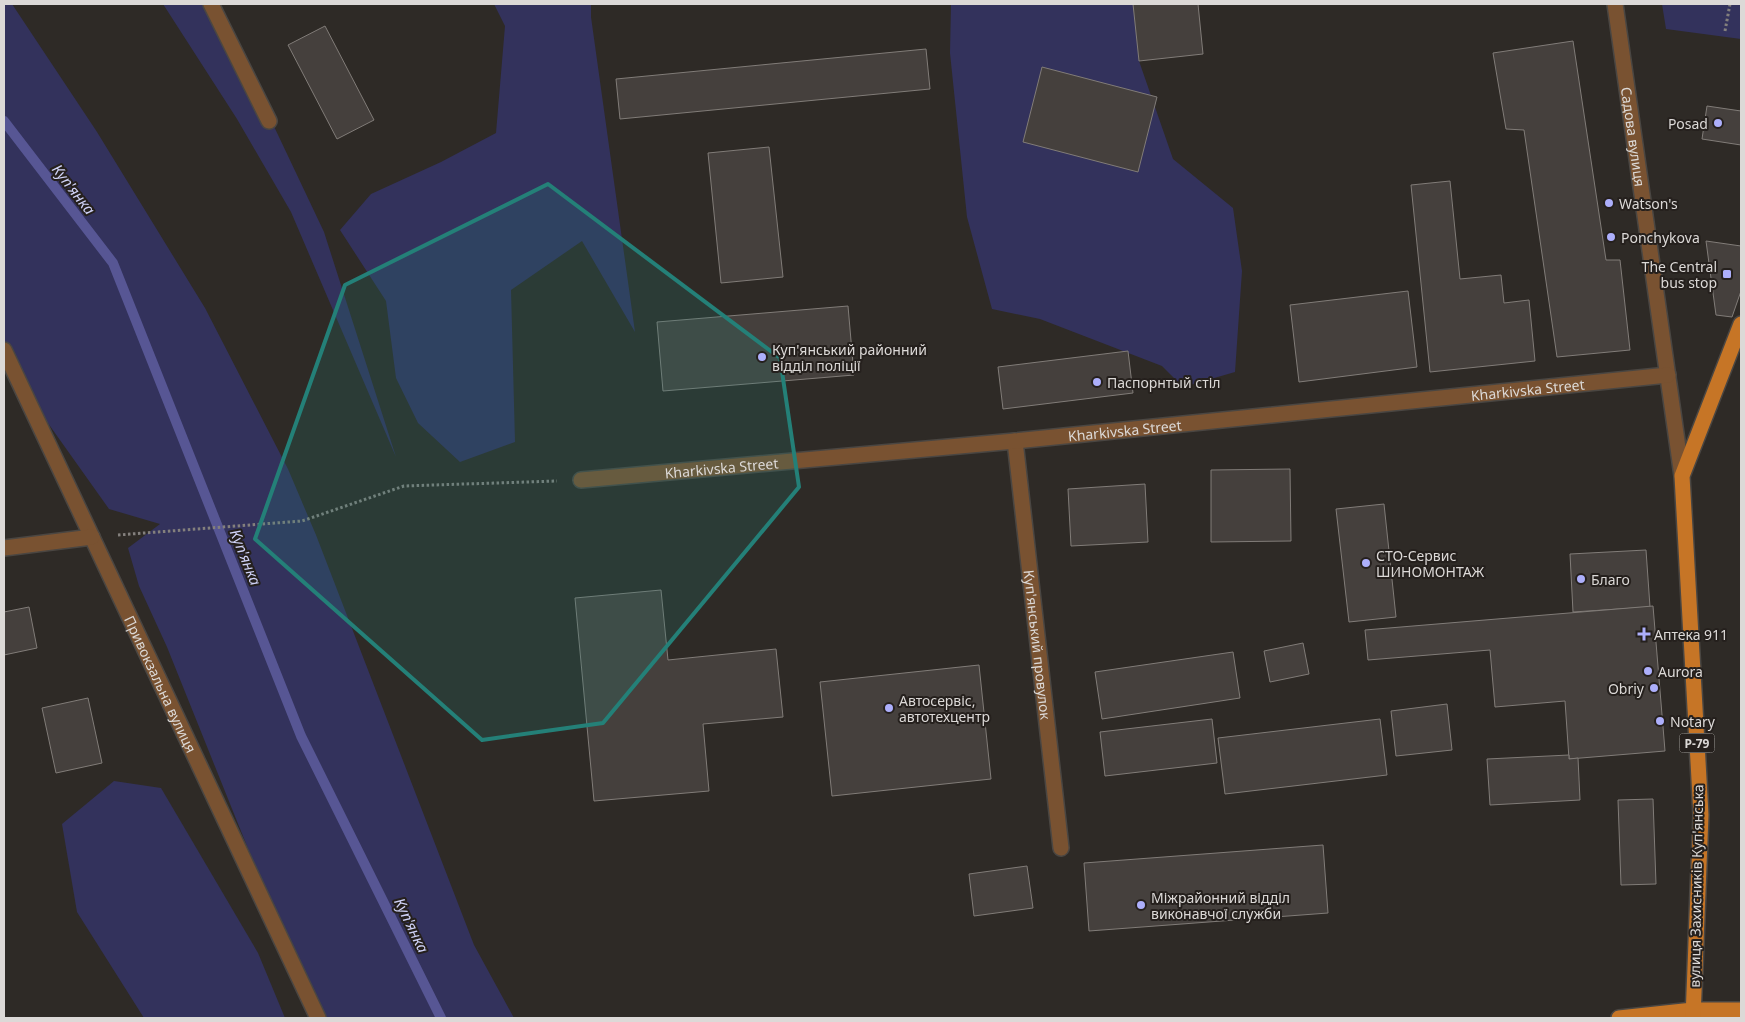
<svg xmlns="http://www.w3.org/2000/svg" width="1745" height="1022" font-family="'Noto Sans',sans-serif">
	<style>
		.green { fill: #33325c }
		.lines { fill: none; stroke-linecap: round; stroke-linejoin: round }
		.stream { stroke: #575694; stroke-width: 10 }
		.building { fill: #45403d; stroke: #817c78 }
		.minor-casing { stroke: #4a4642; stroke-width: 18 }
		.major-casing { stroke: #4a4642; stroke-width: 18 }
		.path { stroke: #84807d; stroke-width: 3; stroke-dasharray: 2.5 2.5; stroke-linecap: butt }
		.minor { stroke: #795231; stroke-width: 15 }
		.major { stroke: #c67526; stroke-width: 15 }
		.marked { fill: #248078; fill-opacity: 0.2; stroke: #248078; stroke-width: 4; stroke-linejoin: round }
		.poi-dot { fill: #adaffb; stroke: #25201d; stroke-width: 2 }
		.labels { text-anchor: middle; dominant-baseline: central; stroke-width: 4; stroke-linejoin: round; paint-order: stroke }
		.shield { fill: #25201d; stroke: #a5a29f; stroke-width: 1 }
		.shield-label { font-size: 12px; font-weight: bold; fill: #dcd9d7 }
		.poi-label { font-size: 14px; fill: #dcd9d7; stroke: #25201d; text-anchor: start }
		.street-label { font-size: 14px; fill: #dcd9d7; stroke: #25201d }
		.water-label { font-size: 15px; font-style: italic; fill: #cfd2f7; stroke: #25201d }
	</style>
	<rect width="100%" height="100%" fill="#2e2a26"/>
	<g class="green">
		<polygon points="4,4 12,4 97,132 205,308 288,469 316,535 474,945 514,1018 326,1018 265,891 167,647 139,586 128,548 160,524 109,509 18,381 4,350"/>
		<polygon points="163,4 216,4 324,232 396,457 291,212 237,119"/>
		<polygon points="494,4 591,4 591,17 635,332 582,241 511,290 515,442 460,462 418,423 396,378 386,301 340,230 371,194 441,162 496,133 505,26"/>
		<polygon points="951,4 1133,4 1139,61 1173,159 1233,208 1242,271 1235,372 1183,387 1162,366 1040,319 992,309 967,217 950,53"/>
		<polygon points="1662,4 1741,4 1741,39 1666,29"/>
		<polygon points="114,781 161,788 258,953 285,1018 144,1018 77,912 62,824"/>
	</g>
	<g class="lines">
		<polyline class="stream" points="4,121 113,263 301,736 441,1018"/>
	</g>
	<g class="building">
		<polygon points="1133,4 1198,4 1203,54 1139,61"/>
		<polygon points="325,26 374,120 337,139 288,45"/>
		<polygon points="1573,41 1606,260 1620,260 1630,350 1557,357 1524,130 1506,129 1493,53"/>
		<polygon points="926,49 930,89 620,119 616,79"/>
		<polygon points="1042,67 1157,97 1138,172 1023,142"/>
		<polygon points="1707,106 1741,111 1741,145 1702,139"/>
		<polygon points="769,147 783,277 721,283 708,153"/>
		<polygon points="1450,181 1460,279 1501,275 1504,303 1529,300 1535,361 1430,372 1411,185"/>
		<polygon points="1706,241 1741,246 1741,291 1732,317 1716,315"/>
		<polygon points="1408,291 1417,367 1299,382 1290,305"/>
		<polygon points="848,306 854,375 663,391 657,322"/>
		<polygon points="1128,351 1133,393 1003,409 998,367"/>
		<polygon points="1290,469 1291,541 1211,542 1211,470"/>
		<polygon points="1145,484 1148,542 1071,546 1068,489"/>
		<polygon points="1384,504 1396,617 1349,622 1336,509"/>
		<polygon points="1646,550 1650,607 1573,612 1570,554"/>
		<polygon points="661,590 668,660 776,649 783,717 703,724 709,791 594,801 575,598"/>
		<polygon points="1653,606 1665,751 1569,759 1565,701 1495,707 1490,650 1368,660 1365,630"/>
		<polygon points="29,607 37,648 4,655 4,612"/>
		<polygon points="1303,643 1309,674 1270,682 1264,651"/>
		<polygon points="1233,652 1240,698 1102,719 1095,672"/>
		<polygon points="979,665 991,779 832,796 820,682"/>
		<polygon points="88,698 102,763 56,773 42,708"/>
		<polygon points="1447,704 1452,750 1396,756 1391,711"/>
		<polygon points="1212,719 1217,763 1105,776 1100,732"/>
		<polygon points="1380,719 1387,775 1225,794 1218,738"/>
		<polygon points="1569,755 1569,759 1578,758 1580,800 1490,805 1487,759"/>
		<polygon points="1653,799 1656,884 1621,885 1618,800"/>
		<polygon points="1323,845 1328,913 1089,931 1084,863"/>
		<polygon points="1027,866 1033,908 974,916 969,874"/>
	</g>
	<g class="lines">
		<g class="minor-casing">
			<g id="minor">
				<polyline points="211,4 269,121"/>
				<path id="s1" d="M1615 4 1682 476"/>
				<path id="s2" d="M4 350 318 1018"/>
				<path id="s3" d="M1015 441 1061 848"/>
				<path id="s4" d="M581 480 1015 441 1668 375"/>
				<polyline points="4,548 92,537"/>
			</g>
		</g>
		<g class="major-casing">
			<g id="major">
				<polyline points="1619,1018 1693,1010 1741,1010"/>
				<polyline points="1693,1018 1701,815 1682,476 1741,324"/>
			</g>
		</g>
		<g class="path">
			<polyline points="1725,31 1730,4"/>
			<polyline points="118,535 302,521 404,486 557,481"/>
		</g>
		<use href="#minor" class="minor"/>
		<use href="#major" class="major"/>
	</g>
	<path class="marked" d="M548 184 780 358 799 487 603 723 482 740 255 539 345 285Z"/>
	<g class="poi-dot">
		<circle cx="1718" cy="123" r="5"/>
		<circle cx="1609" cy="203" r="5"/>
		<circle cx="1611" cy="237" r="5"/>
		<rect x="1722" y="269" width="10" height="10" rx="2.5"/>
		<circle cx="762" cy="357" r="5"/>
		<circle cx="1097" cy="382" r="5"/>
		<circle cx="1366" cy="563" r="5"/>
		<circle cx="1581" cy="579" r="5"/>
		<path d="M1641.5 626.5h5v5h5v5h-5v5h-5v-5h-5v-5h5z"/>
		<circle cx="1648" cy="671" r="5"/>
		<circle cx="1654" cy="688" r="5"/>
		<circle cx="889" cy="708" r="5"/>
		<circle cx="1660" cy="721" r="5"/>
		<circle cx="1141" cy="905" r="5"/>
	</g>
	<g class="labels">
		<rect class="shield" x="1679.5" y="733.5" width="35" height="19" rx="4"/>
		<g class="shield-label">
			<text x="1697" y="743">Р-79</text>
		</g>
		<g class="poi-label">
			<text x="1708" y="123" text-anchor="end">Posad</text>
			<text x="1619" y="203">Watson's</text>
			<text x="1621" y="237">Ponchykova</text>
			<text x="1717" y="266" text-anchor="end">The Central<tspan x="1717" dy="16">bus stop</tspan></text>
			<text x="772" y="349">Куп'янський районний<tspan x="772" dy="16">відділ поліції</tspan></text>
			<text x="1107" y="382">Паспорнтый стіл</text>
			<text x="1376" y="555">СТО-Сервис<tspan x="1376" dy="16">ШИНОМОНТАЖ</tspan></text>
			<text x="1591" y="579">Благо</text>
			<text x="1654" y="634">Аптека 911</text>
			<text x="1658" y="671">Aurora</text>
			<text x="1644" y="688" text-anchor="end">Obriy</text>
			<text x="899" y="700">Автосервіс,<tspan x="899" dy="16">автотехцентр</tspan></text>
			<text x="1670" y="721">Notary</text>
			<text x="1151" y="897">Міжрайонний відділ<tspan x="1151" dy="16">виконавчої служби</tspan></text>
		</g>
		<g class="street-label">
			<text stroke="none"><textPath href="#s1" startOffset="134">Садова вулиця</textPath></text>
			<text stroke="none"><textPath href="#s4" startOffset="951">Kharkivska Street</textPath></text>
			<text stroke="none"><textPath href="#s4" startOffset="546">Kharkivska Street</textPath></text>
			<text stroke="none"><textPath href="#s4" startOffset="141">Kharkivska Street</textPath></text>
			<text stroke="none"><textPath href="#s3" startOffset="205">Куп'янський провулок</textPath></text>
			<text stroke="none"><textPath href="#s2" startOffset="369">Привокзальна вулиця</textPath></text>
			<text transform="translate(1696 886) rotate(-89)">вулиця Захисників Куп'янська</text>
		</g>
		<g class="water-label">
			<text transform="translate(74 189) rotate(52)">Куп'янка</text>
			<text transform="translate(246 557) rotate(68)">Куп'янка</text>
			<text transform="translate(412 925) rotate(64)">Куп'янка</text>
		</g>
	</g>
	<rect width="1745" height="1022" fill="none" stroke="#dcd9d7" stroke-width="10"/>
</svg>
